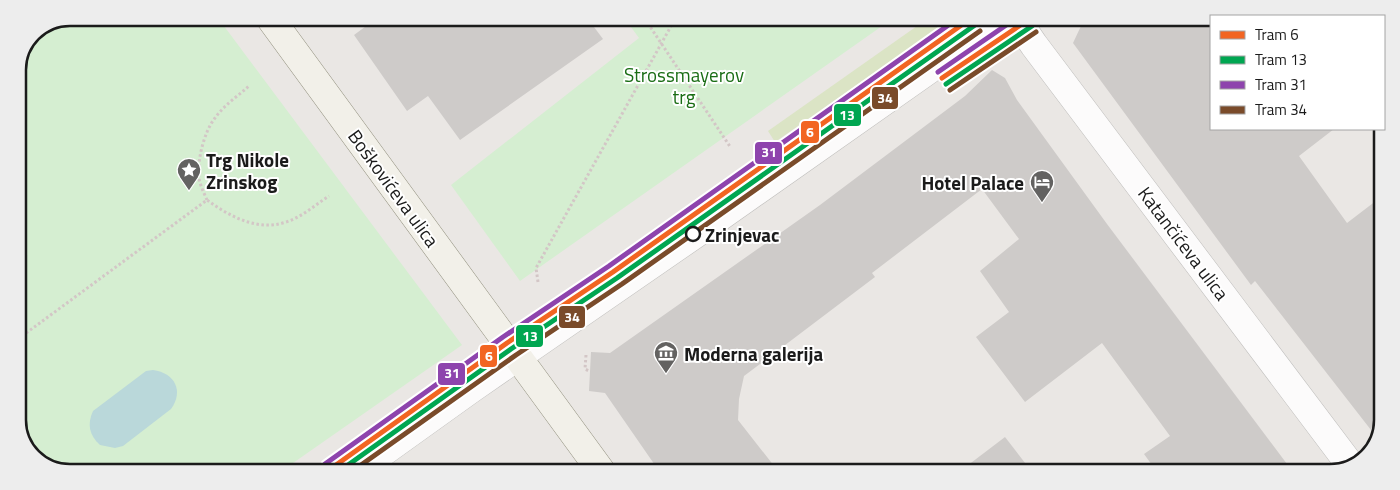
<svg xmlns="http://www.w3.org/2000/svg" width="1400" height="490" font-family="'Titillium Web',sans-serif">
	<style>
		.grass { fill: #dbe4c5 }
		.park { fill: #d5eed1 }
		.water { fill: #bad8da }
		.building { fill: #cecbc9 }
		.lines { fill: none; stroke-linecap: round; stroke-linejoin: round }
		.minor-casing { stroke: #bfbebc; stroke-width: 29 }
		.tertiary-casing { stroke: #bfbebc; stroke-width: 29 }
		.secondary-casing { stroke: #92907e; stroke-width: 29 }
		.path { stroke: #d3c6c6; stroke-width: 3; stroke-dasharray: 2.5 2.5; stroke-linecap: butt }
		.minor { stroke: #fcfbfb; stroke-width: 28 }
		.tertiary { stroke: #fcfbfb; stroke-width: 28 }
		.secondary { stroke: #f2f0e9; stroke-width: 28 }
		.tram-1-casing { stroke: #fff; stroke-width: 9 }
		.tram-2-casing { stroke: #fff; stroke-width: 9 }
		.tram-3-casing { stroke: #fff; stroke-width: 9 }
		.tram-4-casing { stroke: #fff; stroke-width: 9 }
		.tram-1 { stroke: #f26522; stroke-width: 5 }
		.tram-2 { stroke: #00a651; stroke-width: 5 }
		.tram-3 { stroke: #8e44ad; stroke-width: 5 }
		.tram-4 { stroke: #7a4b2a; stroke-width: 5 }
		.stop-dot { fill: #fff; stroke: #1b1b1b; stroke-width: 2.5 }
		.labels { text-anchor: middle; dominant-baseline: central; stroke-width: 4; stroke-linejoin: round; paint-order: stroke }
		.park-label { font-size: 19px; fill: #1a6d15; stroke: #fff }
		.poi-label { font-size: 19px; font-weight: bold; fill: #1b1b1b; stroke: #fff; text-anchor: start }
		.street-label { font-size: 19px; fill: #1b1b1b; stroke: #fff }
		.stop-label { font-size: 19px; font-weight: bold; fill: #1b1b1b; stroke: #fff; text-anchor: start }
		.rim { fill: none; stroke: #1b1b1b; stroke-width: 2.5 }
		.line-badge { stroke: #fff; stroke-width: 2 }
		.badge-label { font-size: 14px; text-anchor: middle; font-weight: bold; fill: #fff }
	</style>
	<rect width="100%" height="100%" fill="#eae7e4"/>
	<polygon class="grass" points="927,19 951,19 775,142 768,131"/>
	<g class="park">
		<polygon points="70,18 218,18 462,345 283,470 53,470 29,452 18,424 18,67 33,33"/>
		<polygon points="625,19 892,19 520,281 451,185 639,38"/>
	</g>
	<g class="water">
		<path d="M18 180C28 190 27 205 18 215Z"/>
		<path d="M153 370C175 373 184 391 171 409L123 446 115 448 100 445C89 435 87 424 93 411L146 371Z"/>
	</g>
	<g class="building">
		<polygon points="377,18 588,19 603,39 460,140 428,96 407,111 354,35"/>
		<polygon points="1092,20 1211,20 1211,129 1334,129 1299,156 1347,223 1381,197 1380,437 1378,439 1255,281 1251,285 1073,43 1081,26"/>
		<polygon points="992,70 1005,78 1017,100 1107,224 1293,472 1157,472 1144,454 1170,436 1102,343 1025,402 976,337 1009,312 980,271 1019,239 982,189 872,273 875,277 744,376 739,399 738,420 778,471 659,471 605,393 589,391 591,352 610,353 820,205 965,96"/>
		<polygon points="1005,437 1032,472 959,472"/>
	</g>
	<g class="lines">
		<g class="minor-casing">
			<polyline id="minor" points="1017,20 1034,45 1351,466"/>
		</g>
		<g class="tertiary-casing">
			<polyline id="tertiary" points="358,470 471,389 694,235 1001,19"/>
		</g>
		<g class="secondary-casing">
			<polyline id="secondary" points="270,18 601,471"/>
		</g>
		<g class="path">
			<polyline points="645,19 731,148"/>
			<path d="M207 200C204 193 200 185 199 178 197 160 204 132 215 118 224 105 238 96 249 86"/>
			<polyline points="538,282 536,268 675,19"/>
			<path d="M18 339 207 200C229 216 258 232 286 222 302 217 315 205 329 196"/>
			<polyline points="586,355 585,369 589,371"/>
		</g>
		<use href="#minor" class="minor"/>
		<use href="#tertiary" class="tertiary"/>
		<use href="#secondary" class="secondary"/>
		<g class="tram-1-casing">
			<g id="tram-1">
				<polyline points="942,78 1028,20"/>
				<polyline points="329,470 507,343 613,272 970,19"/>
			</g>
		</g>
		<g class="tram-2-casing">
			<g id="tram-2">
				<polyline points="946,84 1032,26"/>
				<polyline points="341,470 511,349 617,278 975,25"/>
			</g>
		</g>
		<g class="tram-3-casing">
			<g id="tram-3">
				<polyline points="938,72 1015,19"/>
				<polyline points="325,464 503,337 609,266 957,19"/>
			</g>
		</g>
		<g class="tram-4-casing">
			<g id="tram-4">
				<polyline points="950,90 1036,32"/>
				<polyline points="354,470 516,355 622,284 980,31"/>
			</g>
		</g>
		<use href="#tram-1" class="tram-1"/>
		<use href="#tram-2" class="tram-2"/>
		<use href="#tram-3" class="tram-3"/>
		<use href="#tram-4" class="tram-4"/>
	</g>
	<defs>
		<g id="sight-pin" transform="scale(1.25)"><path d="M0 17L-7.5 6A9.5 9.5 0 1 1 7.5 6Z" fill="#636261" stroke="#fff"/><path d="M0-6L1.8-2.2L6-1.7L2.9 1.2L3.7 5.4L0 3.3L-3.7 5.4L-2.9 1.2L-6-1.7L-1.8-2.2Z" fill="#fff"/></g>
		<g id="hotel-pin" transform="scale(1.25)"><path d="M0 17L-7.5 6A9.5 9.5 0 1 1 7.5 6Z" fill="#636261" stroke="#fff"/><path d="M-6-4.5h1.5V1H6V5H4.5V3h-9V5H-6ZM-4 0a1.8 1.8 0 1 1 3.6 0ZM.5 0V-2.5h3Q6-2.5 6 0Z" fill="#fff"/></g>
		<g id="museum-pin" transform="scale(1.25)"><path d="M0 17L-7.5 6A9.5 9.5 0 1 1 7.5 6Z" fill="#636261" stroke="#fff"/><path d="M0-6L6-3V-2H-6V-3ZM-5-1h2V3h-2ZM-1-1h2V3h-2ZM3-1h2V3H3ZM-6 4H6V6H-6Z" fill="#fff"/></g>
	</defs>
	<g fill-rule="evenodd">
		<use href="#sight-pin" x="189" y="170"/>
		<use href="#hotel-pin" x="1042" y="182"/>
		<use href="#museum-pin" x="666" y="353"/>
	</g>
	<circle class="stop-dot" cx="693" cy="234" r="7"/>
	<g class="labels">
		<g class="park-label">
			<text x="684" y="74">Strossmayerov<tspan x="684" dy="22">trg</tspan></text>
		</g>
		<g class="poi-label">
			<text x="206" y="159">Trg Nikole<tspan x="206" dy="22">Zrinskog</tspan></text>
			<text x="1024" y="182" text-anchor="end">Hotel Palace</text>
			<text x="684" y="353">Moderna galerija</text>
		</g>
		<g class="street-label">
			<text transform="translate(394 188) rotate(54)">Boškovićeva ulica</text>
			<text transform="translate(1184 243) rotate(53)">Katančićeva ulica</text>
		</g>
		<g class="stop-label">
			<text x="705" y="234">Zrinjevac</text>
		</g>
	</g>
	<path d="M0 0H1400V490H0ZM70 26H1330A44 44 0 0 1 1374 70V420A44 44 0 0 1 1330 464H70A44 44 0 0 1 26 420V70A44 44 0 0 1 70 26Z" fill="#ededed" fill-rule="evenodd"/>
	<path class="rim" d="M70 26H1330A44 44 0 0 1 1374 70V420A44 44 0 0 1 1330 464H70A44 44 0 0 1 26 420V70A44 44 0 0 1 70 26Z"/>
	<g class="line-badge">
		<rect x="871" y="86" width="28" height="24" rx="5" fill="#7a4b2a"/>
		<rect x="833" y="103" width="29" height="24" rx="5" fill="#00a651"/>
		<rect x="800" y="120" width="20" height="24" rx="5" fill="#f26522"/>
		<rect x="754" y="141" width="29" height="24" rx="5" fill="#8e44ad"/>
		<rect x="558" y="305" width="28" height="24" rx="5" fill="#7a4b2a"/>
		<rect x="515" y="324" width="29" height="24" rx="5" fill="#00a651"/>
		<rect x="479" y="344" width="19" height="24" rx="5" fill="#f26522"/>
		<rect x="437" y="362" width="29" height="24" rx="5" fill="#8e44ad"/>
	</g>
	<g class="badge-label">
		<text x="885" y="103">34</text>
		<text x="847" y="120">13</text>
		<text x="810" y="137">6</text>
		<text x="769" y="157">31</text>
		<text x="572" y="322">34</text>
		<text x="530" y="341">13</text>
		<text x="489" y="361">6</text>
		<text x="452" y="378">31</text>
	</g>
	<rect x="1210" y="15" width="175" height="115" fill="#ffffff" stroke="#a4a4a4"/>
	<rect x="1220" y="31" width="25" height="8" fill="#f26522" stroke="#a4a4a4"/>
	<text x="1255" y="40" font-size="15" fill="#1b1b1b">Tram 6</text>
	<rect x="1220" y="56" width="25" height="8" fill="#00a651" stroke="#a4a4a4"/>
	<text x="1255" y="65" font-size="15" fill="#1b1b1b">Tram 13</text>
	<rect x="1220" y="81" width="25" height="8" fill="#8e44ad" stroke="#a4a4a4"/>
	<text x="1255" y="90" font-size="15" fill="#1b1b1b">Tram 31</text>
	<rect x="1220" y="106" width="25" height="8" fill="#7a4b2a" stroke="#a4a4a4"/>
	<text x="1255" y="115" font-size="15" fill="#1b1b1b">Tram 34</text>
</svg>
